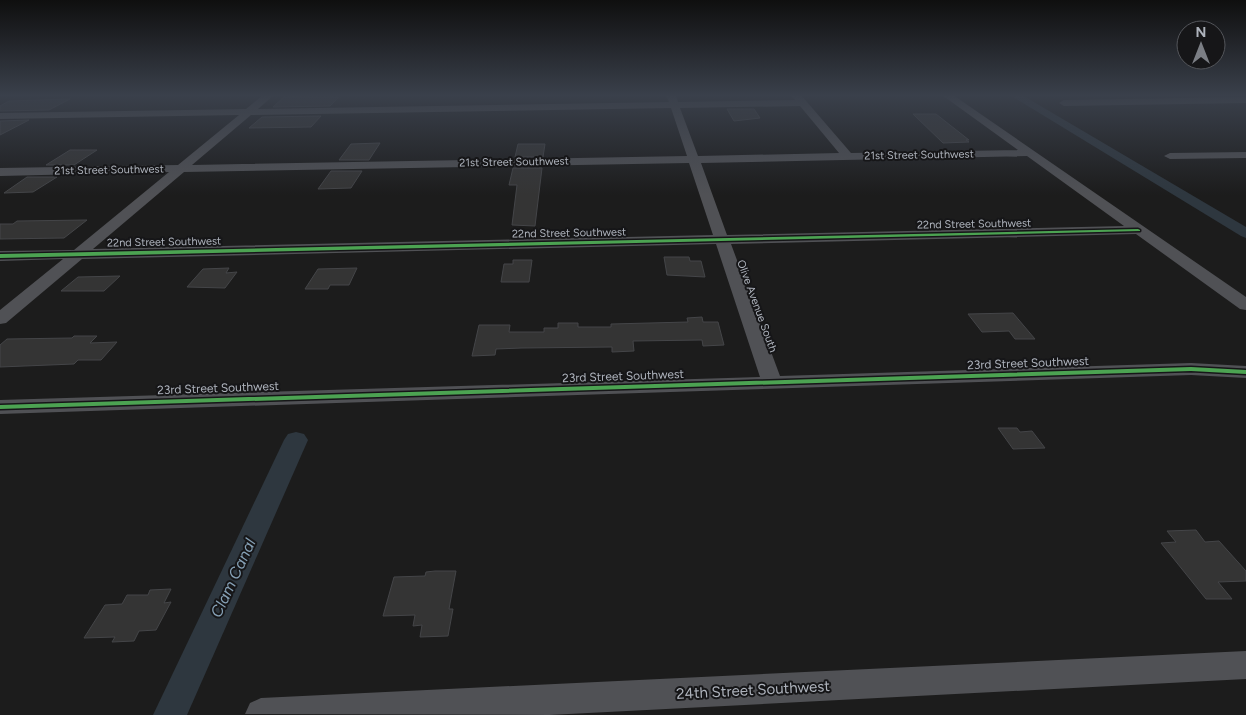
<svg xmlns="http://www.w3.org/2000/svg" width="1246" height="715" font-family="Figtree,sans-serif">
	<style>
		.lines { fill: none; stroke-linecap: round; stroke-linejoin: round }
		.canal { fill: #2e373f; fill-rule: evenodd }
		.building { fill: #343434; stroke: #444548 }
		.minor { fill: #505155; fill-rule: evenodd }
		.cycleway-casing { stroke: #161618; stroke-width: 3 }
		.cycleway { fill: #4ca352; fill-rule: evenodd }
		.labels { text-anchor: middle; dominant-baseline: central; stroke-width: 4; stroke-linejoin: round; paint-order: stroke }
		.far-street-label { font-size: 11px; fill: #aeb3bc; stroke: #161618 }
		.street-label { font-size: 12px; fill: #aeb3bc; stroke: #161618 }
		.near-street-label { font-size: 15px; fill: #aeb3bc; stroke: #161618 }
		.near-water-label { font-size: 16px; font-style: italic; fill: #86a1b6; stroke: #161618 }
	</style>
	<rect width="100%" height="100%" fill="#1c1c1c"/>
	<g class="lines">
		<g class="canal">
			<polygon points="1010,95 1022,95 1246,227 1246,238 1241,236"/>
			<polygon points="296,432 304,434 308,440 187,715 153,715 284,440 288,434"/>
		</g>
	</g>
	<g class="building">
		<polygon points="331,95 330,97 339,97 330,106 273,107 284,97"/>
		<polygon points="70,99 49,110 0,111 0,106 9,101"/>
		<polygon points="727,109 754,109 760,118 734,121"/>
		<polygon points="913,114 936,114 969,140 966,140 969,142 943,143"/>
		<polygon points="321,116 311,127 249,128 262,117"/>
		<polygon points="29,120 0,135 0,121"/>
		<polygon points="380,143 369,160 339,160 351,144"/>
		<polygon points="518,144 545,144 543,157 515,157"/>
		<polygon points="70,150 97,150 74,165 46,165"/>
		<polygon points="513,168 542,168 535,226 512,225 517,185 509,185"/>
		<polygon points="331,171 362,171 351,188 318,189"/>
		<polygon points="27,177 57,177 33,192 4,193"/>
		<polygon points="87,220 64,238 0,239 0,224 13,224 17,221"/>
		<polygon points="664,257 689,257 690,261 701,261 705,277 667,275"/>
		<polygon points="513,260 532,260 529,282 501,282 504,264 513,264"/>
		<polygon points="229,268 226,273 237,272 225,288 187,287 203,269"/>
		<polygon points="357,268 349,285 330,285 328,289 305,289 318,269"/>
		<polygon points="120,276 104,291 61,291 78,277"/>
		<polygon points="1013,313 1035,339 1015,339 1009,331 982,332 968,314"/>
		<polygon points="702,317 703,322 718,322 724,345 703,346 702,340 633,341 634,351 612,352 612,347 522,348 496,349 495,355 472,356 479,325 510,325 509,332 544,332 544,328 558,328 558,323 578,323 578,327 611,327 611,324 688,322 687,318"/>
		<polygon points="74,336 97,336 90,343 117,342 101,360 78,360 74,364 0,367 0,345 7,339 72,338"/>
		<polygon points="998,428 1017,428 1020,432 1032,431 1045,448 1013,449"/>
		<polygon points="1196,530 1205,542 1219,541 1246,571 1246,581 1218,582 1232,599 1206,599 1161,543 1176,542 1167,531"/>
		<polygon points="435,571 456,571 449,609 453,609 448,636 420,637 422,625 413,626 415,615 383,616 394,577 425,576 426,572"/>
		<polygon points="171,589 164,603 171,602 156,630 139,631 134,641 112,642 115,637 84,638 105,605 122,604 127,595 148,595 150,590"/>
	</g>
	<g class="lines">
		<g class="minor">
			<path d="M263 95H274L258 109 669 102 666 95H676L678 102 795 100 791 95H801L851 153 1018 150 942 95H953L1246 297V310L1240 309 1136 234 731 244 780 376 1191 363 1246 366V378L1191 375 0 414V400L760 377 716 244 82 259 6 323 0 324V310L63 259 0 261V251L74 250 169 172 0 176V168L178 165 239 115 0 119V113L246 109ZM800 106 839 153 698 156 680 108ZM671 108 687 156 192 165 251 115ZM1027 156 1124 226 727 235 701 163ZM689 163 713 235 93 249 184 172Z"/>
			<polygon points="1246,97 1246,103 1064,106 1059,103 1064,100"/>
			<polygon points="1246,152 1246,158 1170,159 1164,156 1170,153"/>
			<polygon points="1246,651 1246,679 549,715 245,714 250,703 261,698"/>
		</g>
		<g class="cycleway-casing">
			<g id="cycleway">
				<polygon points="1138,229 1140,230 1140,231 0,258 0,254"/>
				<polygon points="1191,367 1246,370 1246,374 1191,371 0,409 0,405"/>
			</g>
		</g>
		<use href="#cycleway" class="cycleway"/>
	</g>
	<linearGradient id="sky" x2="0" y2="1"><stop stop-color="#0f0f0f"/><stop offset="0.49" stop-color="#3a404b"/><stop offset="1" stop-color="#3a404b" stop-opacity="0"/></linearGradient>
	<rect width="1246" height="195" fill="url(#sky)"/>
	<g class="labels">
		<g class="far-street-label">
			<text transform="translate(919 155) rotate(-1)">21st Street Southwest</text>
			<text transform="translate(514 162) rotate(-1)">21st Street Southwest</text>
			<text transform="translate(109 170) rotate(-1)">21st Street Southwest</text>
			<text transform="translate(974 224) rotate(-1)">22nd Street Southwest</text>
			<text transform="translate(569 233) rotate(-1)">22nd Street Southwest</text>
			<text transform="translate(164 242) rotate(-1)">22nd Street Southwest</text>
			<text transform="translate(757 306) rotate(70)">Olive Avenue South</text>
		</g>
		<g class="street-label">
			<text transform="translate(1028 363) rotate(-2)">23rd Street Southwest</text>
			<text transform="translate(623 376) rotate(-2)">23rd Street Southwest</text>
			<text transform="translate(218 388) rotate(-2)">23rd Street Southwest</text>
		</g>
		<g class="near-street-label">
			<text transform="translate(753 690) rotate(-3)">24th Street Southwest</text>
		</g>
		<g class="near-water-label">
			<text transform="translate(233 578) rotate(-65)">Clam Canal</text>
		</g>
	</g>
	<g transform="translate(1201 45)"><circle r="24" fill="#161618" stroke="#53555a"/>
	<path d="M0-4L9 19L0 12L-9 19Z" fill="#7b7e84"/>
	<text y="-8" font-size="14" font-weight="bold" text-anchor="middle" fill="#aeb3bc">N</text>
	</g>
</svg>
